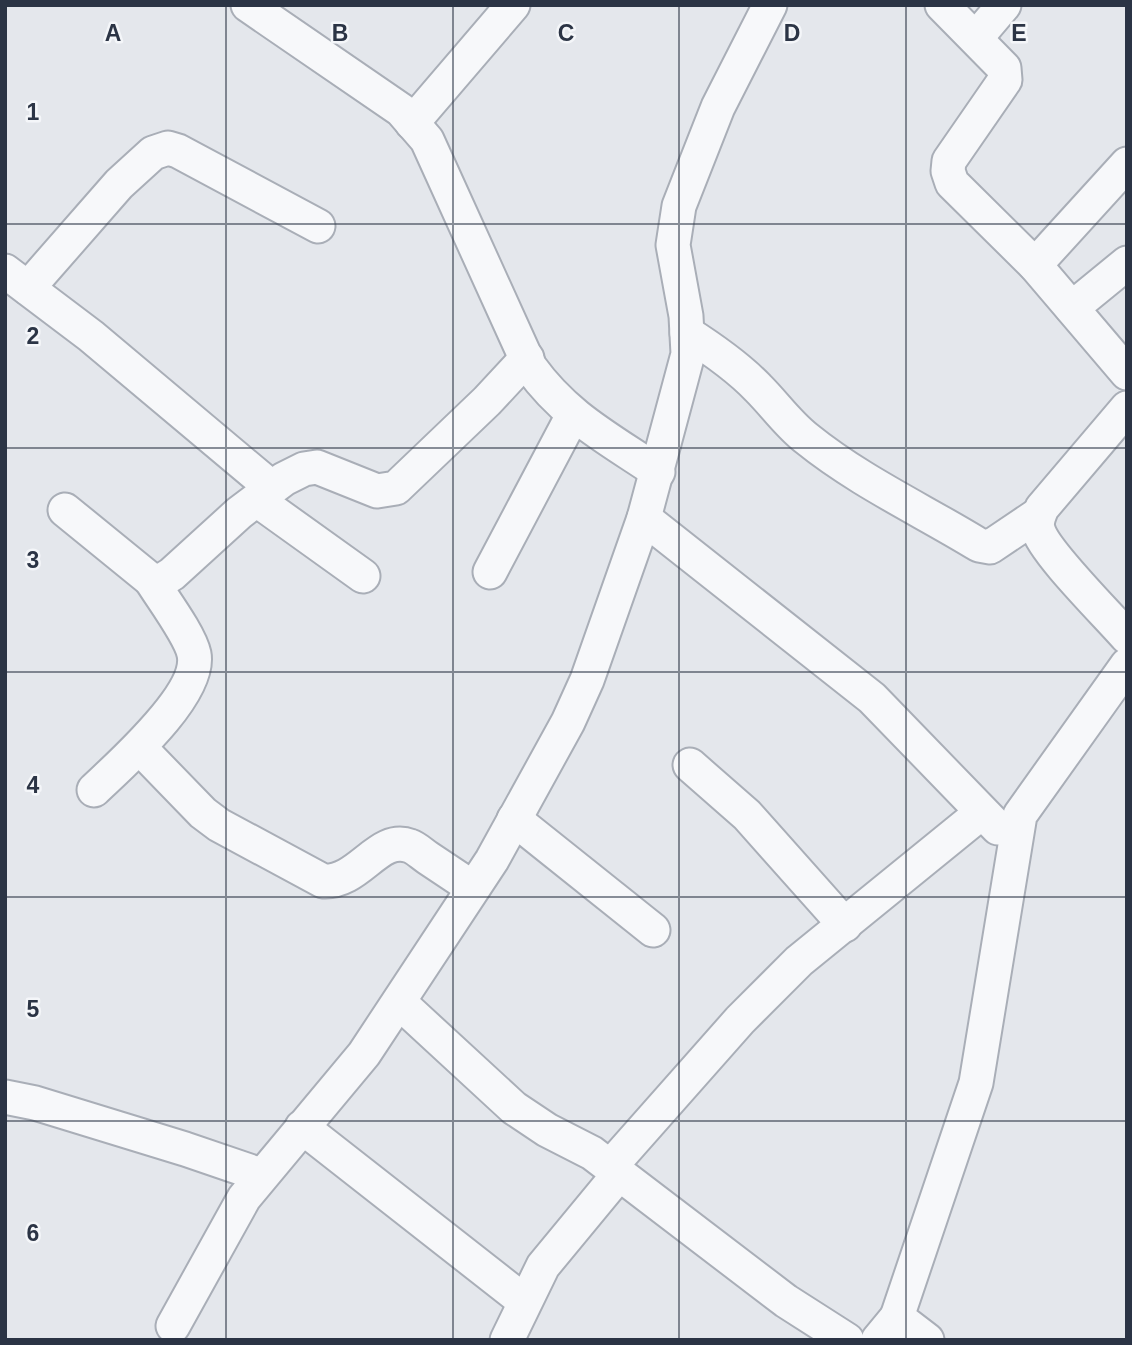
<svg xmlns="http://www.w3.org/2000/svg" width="1132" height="1345" font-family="Arial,sans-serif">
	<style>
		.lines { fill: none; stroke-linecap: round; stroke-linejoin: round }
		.minor-casing { stroke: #a9aeb7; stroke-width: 37 }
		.minor { stroke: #f7f8fa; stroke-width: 33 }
		.grid { fill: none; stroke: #2b3445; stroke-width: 2; stroke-opacity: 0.55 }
		.grid-label { font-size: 23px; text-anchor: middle; font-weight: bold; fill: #2b3445; stroke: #f4f6f9; stroke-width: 5; stroke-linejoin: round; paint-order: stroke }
	</style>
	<rect width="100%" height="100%" fill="#e4e7ec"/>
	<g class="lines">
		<g class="minor-casing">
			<g id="minor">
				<path d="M248 5 401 110 427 140 530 367C566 417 608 438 658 472"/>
				<polyline points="942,5 1004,68 1005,80 949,161 948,171 952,183 1035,265 1127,373"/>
				<polyline points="976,38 1004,5"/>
				<polyline points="412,123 513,5"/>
				<polyline points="1035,265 1127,164"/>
				<polyline points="5,271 91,336 272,488"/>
				<polyline points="28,288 119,184 153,153 168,148 178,151 318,226"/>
				<polyline points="1072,308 1127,263"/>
				<path d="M687 333C712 349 737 366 758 388 775 405 788 424 806 438 859 481 922 510 979 545L990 547 1039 514"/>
				<path d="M1127 408 1042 508C1039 516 1036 521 1038 529 1043 551 1109 616 1127 637"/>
				<polyline points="257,500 363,576"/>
				<polyline points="65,510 151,580 161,581 172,574 239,513 284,479 304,469 317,467 377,491 396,488 487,401 527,358"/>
				<polyline points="644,518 872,698 998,828"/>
				<polyline points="490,572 573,415"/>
				<path d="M139 747 203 813 219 825 323 881C360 883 378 834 410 846 416 848 422 854 428 858 443 868 458 878 473 888"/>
				<polyline points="690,765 747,815 845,925"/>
				<path d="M94 790C120 765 202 694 194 654 190 635 162 598 151 580"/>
				<polyline points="514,819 653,930"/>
				<polyline points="399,1002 514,1108 547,1130 592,1153 786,1301 847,1340"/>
				<polyline points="5,1097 35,1103 185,1149 261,1175"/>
				<polyline points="302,1127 524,1301"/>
				<polyline points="610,1167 740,1020 799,961 981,813"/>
				<polyline points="173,1326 244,1198 364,1054 492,860 568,722 587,680 644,518 688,354 686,316 673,245 679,206 718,107 770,5"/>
				<polyline points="507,1340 543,1266 619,1174"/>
				<polyline points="878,1340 897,1317"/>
				<polyline points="927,1340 897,1317 976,1083 1020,815 1127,665"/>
			</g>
		</g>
		<use href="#minor" class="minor"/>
	</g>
	<path class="grid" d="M226 5V1340M453 5V1340M679 5V1340M906 5V1340M5 224H1127M5 448H1127M5 672H1127M5 897H1127M5 1121H1127"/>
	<g class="grid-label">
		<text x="113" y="41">A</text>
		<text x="340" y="41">B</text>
		<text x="566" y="41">C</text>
		<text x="792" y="41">D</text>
		<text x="1019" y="41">E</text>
		<text x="33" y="120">1</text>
		<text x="33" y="344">2</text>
		<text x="33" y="568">3</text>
		<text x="33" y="793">4</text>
		<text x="33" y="1017">5</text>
		<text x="33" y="1241">6</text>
	</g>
	<rect width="1132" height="1345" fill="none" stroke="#2b3445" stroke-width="14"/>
</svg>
